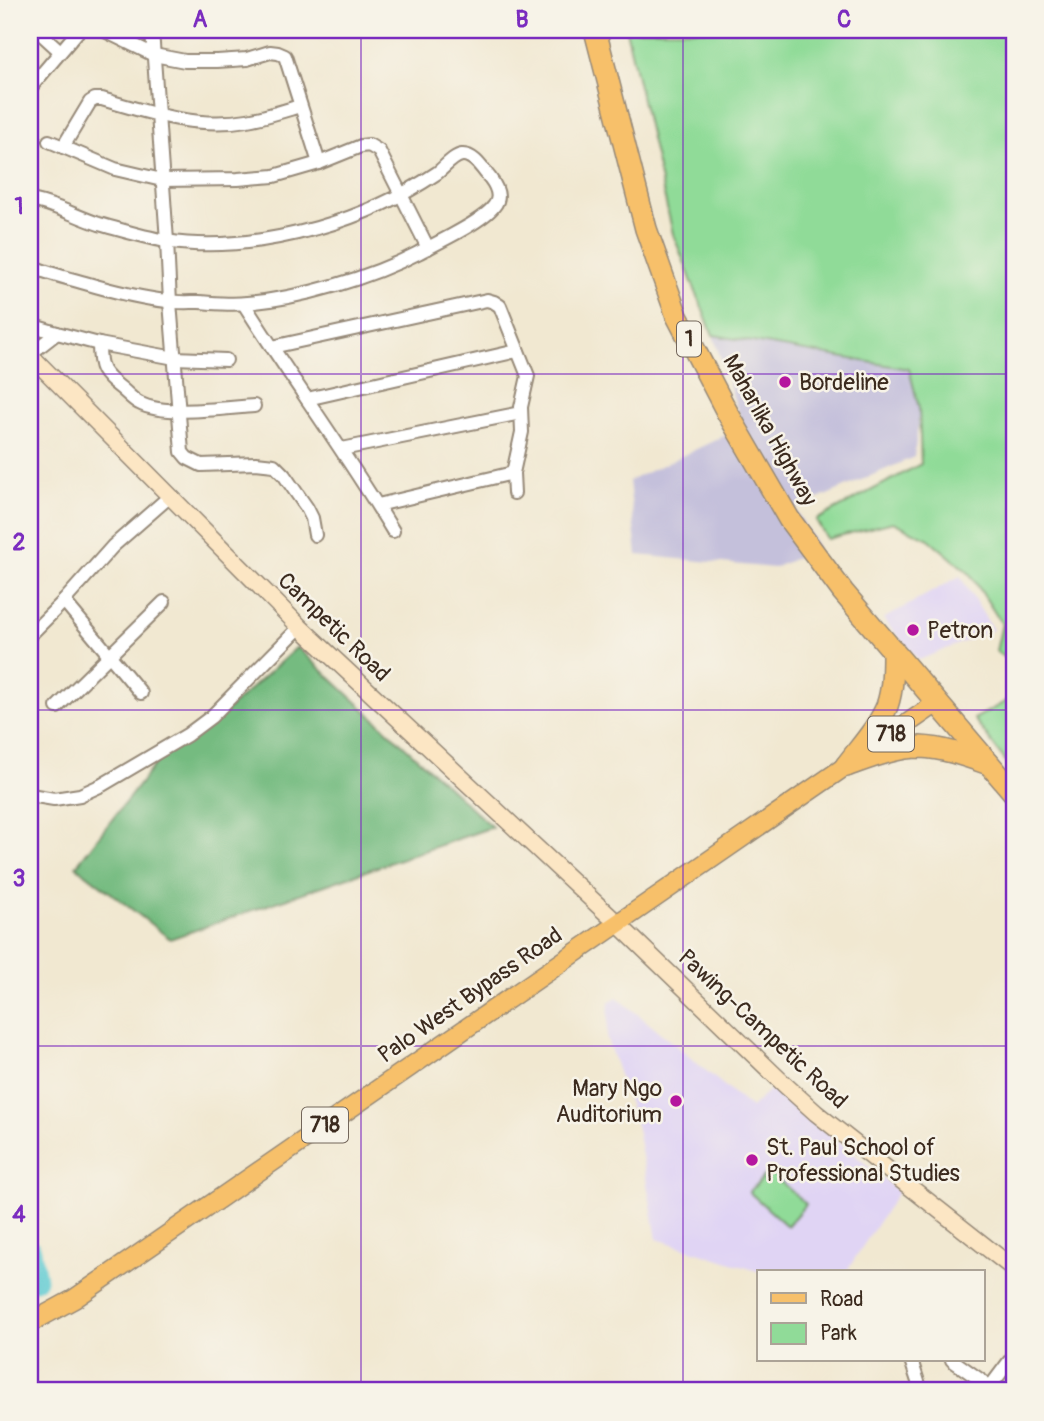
<svg xmlns="http://www.w3.org/2000/svg" width="1044" height="1421" font-family="Pangolin,sans-serif">
	<style>
		.built { fill: #e0d4f4 }
		.industrial { fill: #c4c0db }
		.green { fill: #90db98; stroke: #66825b; stroke-width: 2 }
		.forest { fill: #74bb80; stroke: #58724f; stroke-width: 2 }
		.lines { fill: none; stroke-linecap: round; stroke-linejoin: round }
		.river { stroke: #5dcad2; stroke-width: 23 }
		.street-casing { stroke: #968978; stroke-width: 16 }
		.secondary-casing { stroke: #968978; stroke-width: 19 }
		.primary-casing { stroke: #968978; stroke-width: 21 }
		.highway-casing { stroke: #968978; stroke-width: 24 }
		.street { stroke: #fff; stroke-width: 12 }
		.secondary { stroke: #fce6c4; stroke-width: 16 }
		.primary { stroke: #f7c06b; stroke-width: 18 }
		.highway { stroke: #f7c06b; stroke-width: 21 }
		.grid { fill: none; stroke: #7b2cbf; stroke-width: 2; stroke-opacity: 0.55 }
		.poi-dot { fill: #b5179e; stroke: #f7f3e8; stroke-width: 2.5 }
		.labels { text-anchor: middle; dominant-baseline: central; stroke-width: 5; stroke-linejoin: round; paint-order: stroke }
		.shield { fill: #f7f3e8; stroke: #73665b; stroke-width: 2 }
		.shield-label { font-size: 21px; font-weight: bold; fill: #3b2a1e }
		.poi-label { font-size: 23px; fill: #3b2a1e; stroke: #f7f3e8; text-anchor: start }
		.street-label { font-size: 23px; fill: #3b2a1e; stroke: #f7f3e8 }
		.neatline { fill: none; stroke: #7b2cbf; stroke-width: 2.5 }
		.grid-label { font-size: 23px; text-anchor: middle; font-weight: bold; fill: #7b2cbf }
	</style>
	<rect width="100%" height="100%" fill="#f7f3e8"/>
	<filter id="ink" filterUnits="userSpaceOnUse"><feTurbulence type="fractalNoise" baseFrequency=".0143" numOctaves="2"/><feDisplacementMap in="SourceGraphic" scale="14" xChannelSelector="R" yChannelSelector="G"/><feConvolveMatrix kernelMatrix="1 2 1 2 8 2 1 2 1" color-interpolation-filters="sRGB"/></filter>
	<filter id="wash" filterUnits="userSpaceOnUse"><feTurbulence type="fractalNoise" baseFrequency=".00686" numOctaves="4" result="noise"/><feDisplacementMap in="SourceGraphic" scale="28" xChannelSelector="R" yChannelSelector="G"/><feGaussianBlur stdDeviation="1.57" result="paint"/><feColorMatrix in="noise" values="0 0 0 0 0 0 0 0 0 0 0 0 0 0 0 0 0 1.4 0 .05"/><feComposite in="paint" operator="in"/></filter>
	<g filter="url(#wash)">
		<rect width="100%" height="100%" fill="#f1e8d1"/>
		<g class="built">
			<polygon points="960,576 993,630 919,660 883,619"/>
			<polygon points="617,997 751,1108 774,1085 898,1192 846,1272 760,1272 657,1239 637,1128 607,1039 609,1002"/>
		</g>
		<polygon class="industrial" points="713,335 909,368 920,408 914,457 795,509 818,548 774,568 637,555 629,481 743,427"/>
		<g class="green">
			<polygon points="626,30 1014,30 1014,672 1010,662 996,651 1002,624 970,574 929,539 893,522 827,539 816,520 921,464 919,408 909,369 713,335 673,234"/>
			<polygon points="1014,697 1014,761 1007,763 974,719"/>
			<polygon points="769,1171 806,1204 787,1226 749,1192"/>
		</g>
		<polygon class="forest" points="297,647 492,827 170,939 76,866 166,750 216,720"/>
		<g class="lines">
			<polyline class="river" points="30,1251 35,1279"/>
		</g>
	</g>
	<g filter="url(#ink)">
		<g class="lines">
			<g class="street-casing">
				<g id="street">
					<polyline points="37,30 60,51"/>
					<polyline points="103,30 154,55 185,61 217,61 247,59 270,52 278,53 285,56 319,163"/>
					<polyline points="152,30 167,241 170,302 182,452 187,458 201,465 256,463 274,465 284,475 307,508 312,518 315,535"/>
					<polyline points="30,88 79,30"/>
					<polyline points="49,141 115,169 162,180 238,179 274,176 319,163 361,146 369,145 379,151 428,248"/>
					<path d="M63 147 90 102 95 99H102C149 113 198 129 247 120 265 117 283 111 300 106"/>
					<path d="M30 200C52 203 77 217 99 224 121 230 143 237 166 241 215 249 270 241 317 228 360 216 400 198 437 173 444 168 453 156 462 155 474 154 483 170 490 178 496 186 502 197 494 206 482 222 437 243 418 253 370 278 301 298 247 303 231 305 215 303 199 302 189 302 178 303 167 301 140 298 112 291 85 283 67 278 47 273 30 266"/>
					<path d="M244 304C292 380 346 453 393 531"/>
					<polyline points="37,327 57,333"/>
					<path d="M99 344C99 370 102 373 122 389 128 394 133 400 139 403 165 417 224 408 254 406"/>
					<polyline points="272,347 487,300 494,302 500,306 528,376 521,407 522,432 513,473 514,493"/>
					<polyline points="30,354 57,333 99,344 175,358 226,360"/>
					<polyline points="307,399 517,351"/>
					<polyline points="342,449 521,413"/>
					<polyline points="378,505 513,473"/>
					<polyline points="64,601 141,693"/>
					<polyline points="30,635 64,601 113,546 169,497"/>
					<polyline points="57,707 164,602"/>
					<polyline points="30,795 54,799 80,795 102,785 187,735 211,717 300,627"/>
					<polyline points="911,1360 921,1391"/>
					<polyline points="952,1360 996,1391"/>
					<polyline points="990,1387 1014,1355"/>
				</g>
			</g>
			<g class="secondary-casing">
				<polyline id="secondary" points="30,355 300,627 617,923 784,1084 816,1113 1014,1269"/>
			</g>
			<g class="primary-casing">
				<polyline id="primary" points="30,1323 74,1299 937,703"/>
			</g>
			<g class="highway-casing">
				<g id="highway">
					<polyline points="595,30 646,229 677,316 727,412 789,519 843,592 1014,793"/>
					<path d="M846 766C869 758 895 747 920 747 944 748 966 756 989 764"/>
					<path d="M846 766C860 747 878 728 887 706 893 689 893 669 893 650"/>
				</g>
			</g>
			<use href="#street" class="street"/>
			<use href="#secondary" class="secondary"/>
			<use href="#primary" class="primary"/>
			<use href="#highway" class="highway"/>
		</g>
	</g>
	<path class="grid" d="M361 30V1391M683 30V1391M30 374H1014M30 710H1014M30 1046H1014"/>
	<g class="poi-dot">
		<circle cx="785" cy="382" r="7"/>
		<circle cx="913" cy="630" r="7"/>
		<circle cx="676" cy="1101" r="7"/>
		<circle cx="752" cy="1160" r="7"/>
	</g>
	<g class="labels">
		<g class="shield">
			<rect x="677" y="321.5" width="24" height="35" rx="5"/>
			<rect x="868" y="716.5" width="46" height="35" rx="5"/>
			<rect x="302" y="1107.5" width="46" height="35" rx="5"/>
		</g>
		<g class="shield-label">
			<text x="689" y="339">1</text>
			<text x="891" y="734">718</text>
			<text x="325" y="1125">718</text>
		</g>
		<g class="poi-label">
			<text x="799" y="382">Bordeline</text>
			<text x="927" y="630">Petron</text>
			<text x="662" y="1088" text-anchor="end">Mary Ngo<tspan x="662" dy="26">Auditorium</tspan></text>
			<text x="766" y="1147">St. Paul School of<tspan x="766" dy="26">Professional Studies</tspan></text>
		</g>
		<g class="street-label">
			<text transform="translate(770 430) rotate(61)">Maharlika Highway</text>
			<text transform="translate(334 627) rotate(44)">Campetic Road</text>
			<text transform="translate(470 995) rotate(-35)">Palo West Bypass Road</text>
			<text transform="translate(763 1029) rotate(43)">Pawing-Campetic Road</text>
		</g>
	</g>
	<rect width="1044" height="1421" fill="none" stroke="#f7f3e8" stroke-width="77"/>
	<rect x="757" y="1270" width="228" height="91" fill="#f7f3e8" stroke="#aca397" stroke-width="2"/>
	<rect x="771" y="1293" width="35" height="10" fill="#f7c06b" stroke="#aca397" stroke-width="2"/>
	<text x="820" y="1306" font-size="21" fill="#3b2a1e">Road</text>
	<rect x="771" y="1323" width="35" height="21" fill="#90db98" stroke="#aca397" stroke-width="2"/>
	<text x="820" y="1340" font-size="21" fill="#3b2a1e">Park</text>
	<rect x="38" y="38" width="968" height="1344" class="neatline"/>
	<g class="grid-label">
		<text x="200" y="27">A</text>
		<text x="522" y="27">B</text>
		<text x="844" y="27">C</text>
		<text x="19" y="214">1</text>
		<text x="19" y="550">2</text>
		<text x="19" y="886">3</text>
		<text x="19" y="1222">4</text>
	</g>
</svg>
